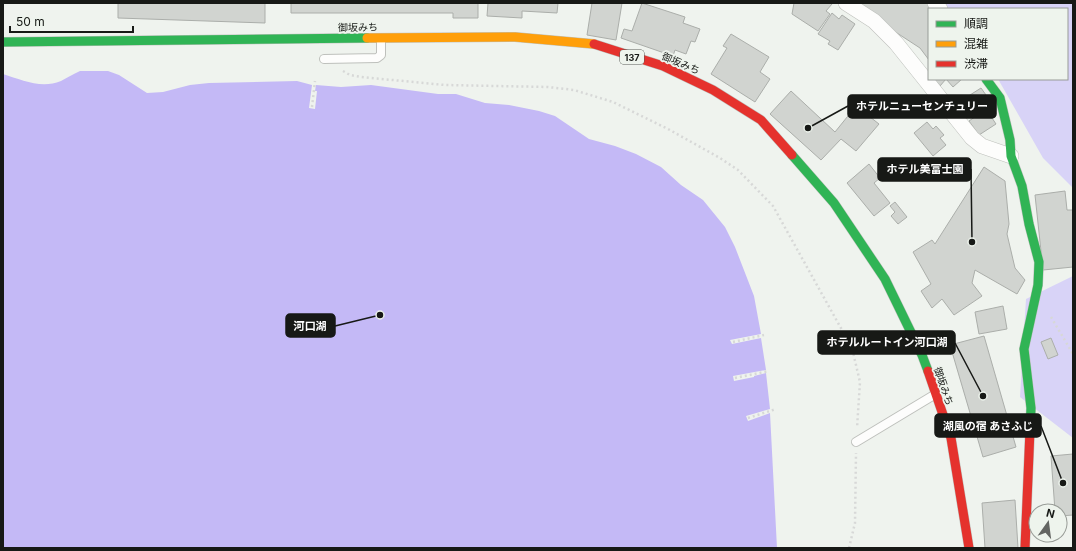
<svg xmlns="http://www.w3.org/2000/svg" width="1076" height="551" font-family="Inter,'Noto Sans JP',sans-serif">
	<style>
		.green { fill: #d8d3f7 }
		.water { fill: #c4b9f6 }
		.building { fill: #d1d4d0; stroke: #abaeaa }
		.lines { fill: none; stroke-linecap: round; stroke-linejoin: round }
		.lane-casing { stroke: #bec0bc; stroke-width: 10 }
		.street-casing { stroke: #bec0bc; stroke-width: 16 }
		.fast-casing { stroke: #bec0bc; stroke-width: 10 }
		.slow-casing { stroke: #bec0bc; stroke-width: 10 }
		.jam-casing { stroke: #bec0bc; stroke-width: 10 }
		.path { stroke: #d7d8d7; stroke-width: 2.5; stroke-dasharray: 2 3; stroke-linecap: butt }
		.lane { stroke: #fdfdfc; stroke-width: 8 }
		.street { stroke: #fdfdfc; stroke-width: 15 }
		.fast { stroke: #30b455; stroke-width: 9 }
		.slow { stroke: #ff9f0a; stroke-width: 9 }
		.jam { stroke: #e5322d; stroke-width: 9 }
		.labels { text-anchor: middle; dominant-baseline: central; stroke-width: 3.5; stroke-linejoin: round; paint-order: stroke }
		.shield { fill: #eef4ed; stroke: #585b56; stroke-width: 1 }
		.shield-label { font-size: 9px; font-weight: bold; fill: #171916 }
		.street-label { font-size: 10px; fill: #171916; stroke: #eef4ed }
		.leader { fill: none; stroke: #171916; stroke-width: 1.5 }
		.callout-dot { fill: #171916; stroke: #eef4ed; stroke-width: 1.5 }
		.callout { fill: #171916; stroke: #171916; stroke-width: 1.5 }
		.callout-label { font-size: 11px; text-anchor: middle; font-weight: bold; fill: #fff }
	</style>
	<rect width="100%" height="100%" fill="#eff3ee"/>
	<g class="green">
		<polygon points="944,3 1073,3 1073,188 1043,158 998,79 1067,79 1067,9 948,9"/>
		<polygon points="1073,276 1073,438 1020,397 1026,299"/>
	</g>
	<path class="water" d="M80 71H108L119 75 147 93 163 92 190 85 209 83 297 81 312 85 309 108 315 109 317 91H315L316 85 341 87 371 85 438 94H456L485 103 509 105 539 111 555 116 589 139 615 146 636 154 661 167 681 185 703 200 725 227 735 247 754 296 761 334 730 340 732 344 761 338 766 370 733 376 734 381 754 377V376L766 373 770 409 746 416 748 421 770 413 777 548H3V74C22 80 41 89 61 81 67 78 73 74 80 71Z"/>
	<g class="building">
		<polygon points="118,3 265,3 265,23 118,18"/>
		<polygon points="291,3 478,3 478,18 453,18 453,13 291,13"/>
		<polygon points="488,3 558,3 557,13 522,11 522,18 487,16"/>
		<polygon points="592,3 622,3 616,40 587,35"/>
		<polygon points="642,3 685,17 683,23 700,29 695,42 691,41 686,54 675,50 673,56 621,38 624,29 632,31"/>
		<polygon points="794,3 831,3 832,4 826,11 830,14 818,31 792,14"/>
		<polygon points="851,3 926,3 934,8 929,9 929,60 920,48"/>
		<polygon points="832,13 839,19 842,15 855,24 838,50 828,44 830,41 818,34"/>
		<polygon points="731,34 769,57 760,72 770,79 755,102 711,74 727,48 723,46"/>
		<polygon points="934,79 962,79 953,87 946,79 940,86"/>
		<polygon points="981,88 991,102 968,116 959,102"/>
		<polygon points="791,91 835,132 856,106 879,124 856,151 841,139 821,160 770,114"/>
		<polygon points="986,109 996,124 979,135 969,121"/>
		<polygon points="927,122 933,129 936,126 944,135 940,138 946,145 933,156 914,133"/>
		<polygon points="869,164 880,178 874,183 890,203 874,216 847,183"/>
		<polygon points="984,167 1005,181 1009,224 1007,234 1015,268 1025,280 1017,294 975,270 972,283 982,296 954,315 942,299 932,308 921,291 931,284 913,252 932,240 935,244"/>
		<polygon points="1065,191 1067,210 1073,210 1073,267 1043,270 1035,195"/>
		<polygon points="895,202 907,217 898,224 891,216 895,212 890,206"/>
		<polygon points="1003,306 1007,329 979,334 975,312"/>
		<polygon points="984,336 1016,447 983,457 950,345"/>
		<polygon points="1051,338 1058,355 1048,359 1041,342"/>
		<polygon points="1073,454 1073,515 1060,516 1060,511 1055,511 1051,456"/>
		<polygon points="1015,500 1018,548 985,548 982,503"/>
		<polygon points="1044,535 1054,535 1046,539"/>
	</g>
	<g class="lines">
		<g class="lane-casing">
			<g id="lane">
				<polyline points="324,59 377,58 381,55 381,38"/>
				<polyline points="856,442 934,395"/>
			</g>
		</g>
		<g class="street-casing">
			<g id="street">
				<polyline points="846,3 874,21 896,43 972,138 982,146 1011,156"/>
				<polyline points="935,3 940,9"/>
			</g>
		</g>
		<g class="fast-casing">
			<g id="fast">
				<polyline points="3,42 367,38"/>
				<polyline points="986,79 1000,98 1010,140 1011,156 1022,186 1029,224 1039,262 1038,285 1024,349 1031,408 1030,430"/>
				<polyline points="792,155 834,203 885,279 922,355 928,371"/>
			</g>
		</g>
		<g class="slow-casing">
			<polyline id="slow" points="367,38 515,37 594,44"/>
		</g>
		<g class="jam-casing">
			<g id="jam">
				<polyline points="594,44 663,66 713,90 761,120 792,155"/>
				<polyline points="928,371 951,438 969,548"/>
				<polyline points="1025,548 1030,430"/>
			</g>
		</g>
		<g class="path">
			<polyline points="343,71 350,75 361,77 445,85 548,87 574,90 613,102 668,129 720,158 738,170 773,206 852,348 860,382 857,428"/>
			<polyline points="312,107 315,81"/>
			<polyline points="1051,317 1073,354"/>
			<polyline points="733,342 764,335"/>
			<polyline points="735,378 769,371"/>
			<polyline points="748,418 776,409"/>
			<polyline points="849,548 855,523 856,453"/>
		</g>
		<use href="#lane" class="lane"/>
		<use href="#street" class="street"/>
		<use href="#fast" class="fast"/>
		<use href="#slow" class="slow"/>
		<use href="#jam" class="jam"/>
	</g>
	<g class="labels">
		<rect class="shield" x="620" y="50" width="24" height="14" rx="3"/>
		<g class="shield-label">
			<text x="632" y="57">137</text>
		</g>
		<g class="street-label">
			<text transform="translate(358 27) rotate(-1)">御坂みち</text>
			<text transform="translate(681 63) rotate(23)">御坂みち</text>
			<text transform="translate(944 386) rotate(71)">御坂みち</text>
		</g>
	</g>
	<path class="leader" d="M808 128L848 106M972 242L971 169M380 315L335 326M983 396L955 343M1063 483L1041 426"/>
	<g class="callout-dot">
		<circle cx="808" cy="128" r="4"/>
		<circle cx="972" cy="242" r="4"/>
		<circle cx="380" cy="315" r="4"/>
		<circle cx="983" cy="396" r="4"/>
		<circle cx="1063" cy="483" r="4"/>
	</g>
	<g class="callout">
		<rect x="848" y="95" width="148" height="23" rx="4"/>
		<rect x="878" y="158" width="93" height="23" rx="4"/>
		<rect x="286" y="314" width="49" height="23" rx="4"/>
		<rect x="818" y="331" width="137" height="23" rx="4"/>
		<rect x="935" y="414" width="106" height="23" rx="4"/>
	</g>
	<g class="callout-label">
		<text x="922" y="110">ホテルニューセンチュリー</text>
		<text x="925" y="173">ホテル美富士園</text>
		<text x="310" y="330">河口湖</text>
		<text x="887" y="346">ホテルルートイン河口湖</text>
		<text x="988" y="430">湖風の宿 あさふじ</text>
	</g>
	<rect width="1076" height="551" fill="none" stroke="#171916" stroke-width="8"/>
	<rect x="928" y="8" width="140" height="72" fill="#eef4ed" stroke="#989c97"/>
	<rect x="936" y="21" width="20" height="6" fill="#30b455" stroke="#989c97"/>
	<text x="964" y="28" font-size="12" fill="#171916">順調</text>
	<rect x="936" y="41" width="20" height="6" fill="#ff9f0a" stroke="#989c97"/>
	<text x="964" y="48" font-size="12" fill="#171916">混雑</text>
	<rect x="936" y="61" width="20" height="6" fill="#e5322d" stroke="#989c97"/>
	<text x="964" y="68" font-size="12" fill="#171916">渋滞</text>
	<g transform="translate(1048 523) rotate(14)"><circle r="19" fill="#eef4ed" stroke="#989c97"/>
	<path d="M0-3L7 15L0 10L-7 15Z" fill="#636562"/>
	<text y="-6" font-size="11" font-weight="bold" text-anchor="middle" fill="#171916">N</text>
	</g>
	<path d="M10 26v6h123v-6" fill="none" stroke="#171916" stroke-width="2"/>
	<text x="16" y="26" font-size="12" fill="#171916" stroke="#eef4ed" stroke-width="3" paint-order="stroke">50 m</text>
</svg>
